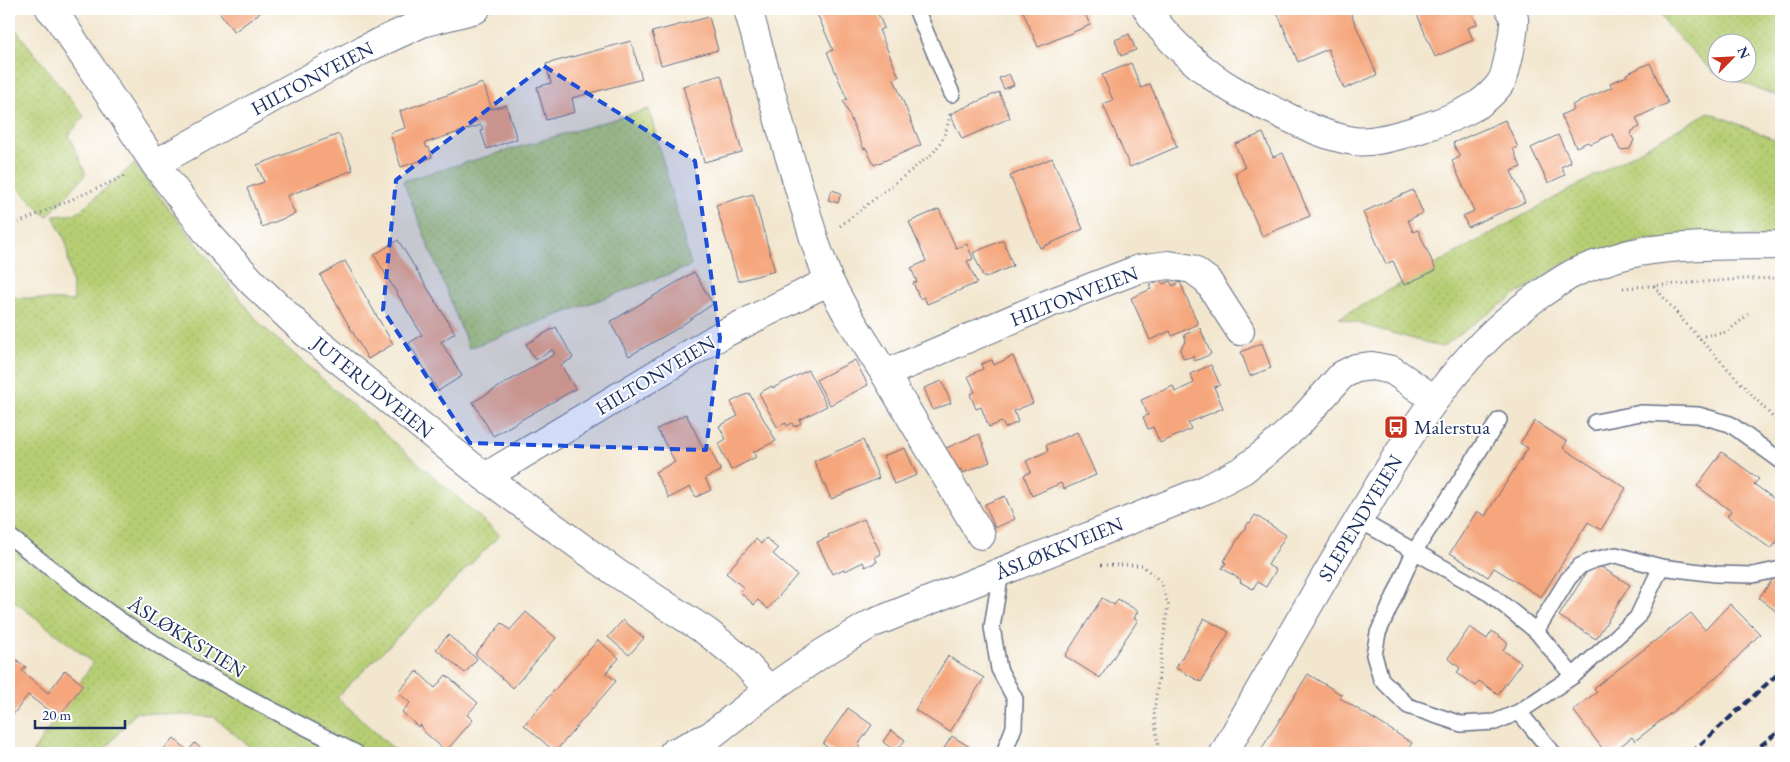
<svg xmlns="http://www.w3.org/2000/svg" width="1790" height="762" font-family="'EB Garamond',serif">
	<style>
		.green { fill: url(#green-dots); stroke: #687e68; fill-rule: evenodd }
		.building { fill: #f5a67b }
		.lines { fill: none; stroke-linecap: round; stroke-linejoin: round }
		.service-casing { stroke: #666f85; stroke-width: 18 }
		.minor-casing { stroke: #666f85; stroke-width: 30 }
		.secondary-casing { stroke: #666f85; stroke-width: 30 }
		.path { stroke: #666f85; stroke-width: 3; stroke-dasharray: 1 4; stroke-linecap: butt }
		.service { stroke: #fff; stroke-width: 15 }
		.minor { stroke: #fff; stroke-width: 28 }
		.secondary { stroke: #fff; stroke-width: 28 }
		.rail { stroke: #1b2f5e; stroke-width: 4; stroke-dasharray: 8 4; stroke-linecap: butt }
		.marked { fill: #1d4ed8; fill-opacity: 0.2; stroke: #1d4ed8; stroke-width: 4; stroke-dasharray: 10 6; stroke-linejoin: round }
		.labels { text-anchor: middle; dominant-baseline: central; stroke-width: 4; stroke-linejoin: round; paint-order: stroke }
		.street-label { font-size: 20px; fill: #1b2f5e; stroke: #fff }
		.poi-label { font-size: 20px; fill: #1b2f5e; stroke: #fff; text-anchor: start }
	</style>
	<defs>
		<pattern id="green-dots" width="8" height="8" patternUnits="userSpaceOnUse" patternTransform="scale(1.25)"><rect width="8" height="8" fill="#b6ce73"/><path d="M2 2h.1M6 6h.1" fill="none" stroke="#9cb166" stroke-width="1.8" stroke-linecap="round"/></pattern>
	</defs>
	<rect width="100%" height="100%" fill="#fff"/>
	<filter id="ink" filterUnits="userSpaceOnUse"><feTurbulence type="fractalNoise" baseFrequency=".02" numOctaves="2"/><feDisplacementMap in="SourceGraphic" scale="10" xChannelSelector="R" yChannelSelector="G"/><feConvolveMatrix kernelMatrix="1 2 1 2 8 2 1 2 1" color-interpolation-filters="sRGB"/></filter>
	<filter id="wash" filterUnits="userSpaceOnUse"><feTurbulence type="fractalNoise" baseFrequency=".0096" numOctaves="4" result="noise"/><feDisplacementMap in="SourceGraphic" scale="20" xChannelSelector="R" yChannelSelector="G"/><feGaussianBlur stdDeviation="1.12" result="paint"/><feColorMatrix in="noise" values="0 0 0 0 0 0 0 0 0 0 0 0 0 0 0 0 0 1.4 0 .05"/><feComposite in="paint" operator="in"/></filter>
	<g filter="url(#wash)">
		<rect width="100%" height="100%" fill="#f2e6ce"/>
		<g class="green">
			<path d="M1659 9H1781V97L1713 72 1667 25ZM1718 42H1748V72H1718Z"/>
			<polygon points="9,21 84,116 69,135 86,174 47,217 9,179"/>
			<polygon points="649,109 691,266 469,348 403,181"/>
			<polygon points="1709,112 1781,142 1781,236 1645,240 1564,263 1490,312 1442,347 1339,318"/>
			<polygon points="134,164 261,325 500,535 337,697 398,753 257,753 214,717 136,712 102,753 32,753 93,663 9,597 9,297 74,301 66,242 53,216 76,214"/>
		</g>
		<g id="blocks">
			<g class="building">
				<polygon points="217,9 265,9 234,32"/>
				<polygon points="815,9 876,9 884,28 879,30 899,77 894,79 921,145 874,165 866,148 864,149 843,101 847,99 827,52 833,50"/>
				<polygon points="1022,9 1083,9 1090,25 1038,47"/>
				<polygon points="1285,9 1349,9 1377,75 1344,89 1328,49 1298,62 1277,12"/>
				<polygon points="1424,9 1470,9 1477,24 1468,28 1473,40 1435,57 1416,12"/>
				<polygon points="709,17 718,50 661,65 652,32"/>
				<polygon points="1129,34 1136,50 1121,56 1115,40"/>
				<polygon points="631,41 642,79 572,98 575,112 546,120 537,87 551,83 546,64"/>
				<polygon points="1131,63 1141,88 1150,84 1177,147 1130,167 1103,104 1113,100 1102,75"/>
				<polygon points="1650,63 1668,103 1636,118 1640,127 1632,131 1631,135 1634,140 1630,149 1620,150 1613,134 1590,144 1588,142 1576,147 1561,115 1574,109 1572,105 1612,87 1610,83 1627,76 1626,74"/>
				<polygon points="1009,74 1014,85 1004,89 999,78"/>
				<polygon points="721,75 742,152 704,162 683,86"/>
				<polygon points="483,83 492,109 506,105 517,139 487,149 481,131 483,130 481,125 425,143 427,148 429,147 432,157 401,167 390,133 405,128 400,111"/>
				<polygon points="999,92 1010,118 962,139 950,114"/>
				<polygon points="1505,120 1518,147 1513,149 1521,167 1511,171 1525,202 1468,227 1463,216 1474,211 1452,161 1460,157 1453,143"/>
				<polygon points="1263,133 1273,157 1283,153 1310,216 1262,236 1235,173 1245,168 1235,144"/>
				<polygon points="339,134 353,170 287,196 295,214 262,227 247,188 264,182 257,165"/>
				<polygon points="1558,135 1571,162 1561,167 1565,175 1548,183 1531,148"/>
				<polygon points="1052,158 1083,229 1040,248 1010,176"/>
				<polygon points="832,190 841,193 838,203 828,200"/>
				<polygon points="1413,190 1423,213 1408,220 1413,232 1418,230 1436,270 1404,285 1393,261 1386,264 1363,212"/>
				<polygon points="753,194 775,271 738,281 716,205"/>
				<polygon points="939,209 956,248 967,244 973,259 967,261 977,283 927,304 924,297 920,299 913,283 917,282 911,268 926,261 909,222"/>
				<polygon points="398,240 455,333 441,342 462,376 438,391 409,343 422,335 374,255"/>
				<polygon points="1003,240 1013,266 984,278 973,253"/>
				<polygon points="345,261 393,344 368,359 320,275"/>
				<polygon points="694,272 713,304 673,331 629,356 610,322"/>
				<polygon points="1160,280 1163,284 1170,281 1173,286 1180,282 1198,324 1172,336 1170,331 1150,340 1131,298 1151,289 1149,285"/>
				<polygon points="556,327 573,358 561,365 575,389 493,436 473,402 555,354 552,350 535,360 526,344"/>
				<polygon points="1200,328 1211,354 1195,361 1193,356 1184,359 1180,350 1186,340 1184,335"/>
				<polygon points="1262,343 1271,368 1250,376 1241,352"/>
				<polygon points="1013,356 1033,403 1014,411 1018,422 1005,428 1002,422 989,427 981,407 976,409 970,394 975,392 968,376 983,369 981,364 992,360 994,365"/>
				<polygon points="855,360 868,385 830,405 816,380"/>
				<polygon points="1211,365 1220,385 1214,387 1223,408 1188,423 1191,429 1160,443 1153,427 1148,429 1143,417 1148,415 1141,400 1173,386 1175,392 1194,383 1190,374"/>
				<polygon points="808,370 827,406 799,420 801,423 794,427 792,423 787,426 786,423 777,427 759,393 772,386 773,388"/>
				<polygon points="942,381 951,403 933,410 924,388"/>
				<polygon points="749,393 776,441 753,452 756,457 731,470 718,444 726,439 719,426 738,416 731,402"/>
				<polygon points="686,414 703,448 708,445 721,471 705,478 711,490 696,497 690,487 669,498 655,472 675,462 657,429"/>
				<polygon points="1535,421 1567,442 1563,448 1626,488 1601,530 1588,522 1541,597 1494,568 1488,577 1450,553 1477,511 1485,516 1528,448 1520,443"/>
				<polygon points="1077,432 1096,475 1064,489 1061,483 1032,496 1024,475 1031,472 1026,461 1048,451 1046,445"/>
				<polygon points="979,434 990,462 963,473 961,469 955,471 946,448"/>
				<polygon points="863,440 879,478 831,499 814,461"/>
				<polygon points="905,448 917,475 894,484 883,456"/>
				<polygon points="1722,452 1759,479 1754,484 1781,504 1781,518 1776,525 1781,528 1781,536 1771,549 1727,516 1731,511 1697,486"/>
				<polygon points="1005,496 1015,519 995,528 985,504"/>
				<polygon points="1255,515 1286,535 1268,565 1276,570 1266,587 1257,582 1253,589 1240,582 1241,580 1222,568 1226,563 1224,561 1249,522 1250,523"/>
				<polygon points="864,519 881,554 875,557 877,562 865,567 863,562 845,571 844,569 832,574 817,542 829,537 828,535"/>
				<polygon points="766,538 778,549 773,554 797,575 768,609 758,600 754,605 740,592 744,588 726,573 756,539 761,544"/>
				<polygon points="1593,562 1630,585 1596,639 1559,616"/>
				<polygon points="1778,572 1781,575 1781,615 1759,598"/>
				<polygon points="1102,598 1114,605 1118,599 1138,611 1134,618 1138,620 1100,678 1065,656"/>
				<polygon points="1730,604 1760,634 1723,672 1635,741 1632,737 1612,753 1606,753 1573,710 1597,692 1594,688 1691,613 1705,630"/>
				<polygon points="526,612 556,638 513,688 475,654 502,623 510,630"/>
				<polygon points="1204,618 1229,632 1201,682 1176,668"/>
				<polygon points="623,620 644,638 629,655 608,637"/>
				<polygon points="1470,627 1487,639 1492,631 1508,643 1503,650 1521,663 1498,694 1479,681 1475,686 1457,673 1460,668 1448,658"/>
				<polygon points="448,635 477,659 465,673 436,649"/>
				<polygon points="598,640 619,658 606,673 616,681 555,752 524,725"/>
				<polygon points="9,654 26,667 22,671 48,693 65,670 83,685 58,718 28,695 9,720"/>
				<polygon points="948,656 984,678 950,732 915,710"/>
				<polygon points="417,671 435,688 446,675 478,703 467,715 473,720 446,751 422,730 423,728 420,725 418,727 402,712 410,703 398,692"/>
				<polygon points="1308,674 1342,695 1340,698 1412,743 1406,753 1259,753"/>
				<polygon points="848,708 872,725 858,745 860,746 855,753 835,753 823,744"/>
				<polygon points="891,730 905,740 896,752 883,742"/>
				<polygon points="952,736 973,749 970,753 941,753"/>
				<polygon points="174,738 188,751 195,743 206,753 160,753"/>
			</g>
		</g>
	</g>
	<g filter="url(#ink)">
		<use href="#blocks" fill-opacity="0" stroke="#666f85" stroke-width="1"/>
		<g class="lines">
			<g class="service-casing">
				<g id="service">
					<polyline points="916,9 952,94"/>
					<polyline points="1499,420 1414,552 1378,633 1374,655 1381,679 1408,706 1461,724 1495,722 1519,712 1573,676 1637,618 1661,567"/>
					<polyline points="1595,422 1641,413 1698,415 1730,424 1781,461"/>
					<polyline points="1359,520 1490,594 1536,631 1573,676"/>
					<path d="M9 536C57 573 105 612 156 644 220 685 288 718 356 753"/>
					<polyline points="1001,572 992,627 999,669 1015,699 1014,727 1004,753"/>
					<polyline points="1536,631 1568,579 1580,566 1594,560 1616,555 1661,567 1716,574 1753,575 1781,569"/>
					<polyline points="1519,712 1553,753"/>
				</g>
			</g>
			<g class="minor-casing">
				<g id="minor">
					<polyline points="50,9 59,19 155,164 209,235 253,283 306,333 485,477 618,574 707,632 741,659 769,690"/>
					<polyline points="748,9 781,128 816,245 829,281 847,314 885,374 981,535"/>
					<path d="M1147 9C1164 37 1206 75 1235 91 1249 99 1264 106 1279 113 1303 125 1327 137 1354 141 1383 145 1454 119 1479 104 1486 99 1497 89 1501 82 1506 75 1515 29 1514 19 1514 16 1511 12 1510 9"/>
					<polyline points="155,164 276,96 363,50 422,23 476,9"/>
					<polyline points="885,374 1050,303 1139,269 1169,265 1192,269 1207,280 1240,331"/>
					<polyline points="485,477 723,334 829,281"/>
					<polyline points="673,753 710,736 769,690 821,654 871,624 1207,489 1243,470 1270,449 1300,422 1342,375 1356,368 1372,366 1392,370 1434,399"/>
				</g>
			</g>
			<g class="secondary-casing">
				<path id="secondary" d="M1224 753C1264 682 1305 611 1346 541 1399 452 1449 359 1535 298 1548 289 1562 279 1576 272 1596 264 1617 256 1639 252 1685 244 1734 246 1781 245"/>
			</g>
			<g class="path">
				<path d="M840 226 932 154C943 141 947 131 950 114"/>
				<polyline points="9,227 127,175"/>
				<polyline points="1654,286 1686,324 1781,426"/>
				<polyline points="1623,288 1742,279 1781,278"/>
				<polyline points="1700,339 1705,336 1727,332 1750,313"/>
				<polyline points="1101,565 1142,565 1161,582 1168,605 1154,712 1158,746 1161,753"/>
			</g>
			<use href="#service" class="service"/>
			<use href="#minor" class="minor"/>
			<use href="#secondary" class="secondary"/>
			<g class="rail">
				<polyline points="1691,753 1781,671"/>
				<polyline points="1751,753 1781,730"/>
			</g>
		</g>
	</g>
	<path class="marked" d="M544 66 695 161 720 338 706 450 470 443 383 310 396 180Z"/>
	<defs>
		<g id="bus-square" transform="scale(1.25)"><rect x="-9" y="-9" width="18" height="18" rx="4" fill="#c8321e" stroke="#fff"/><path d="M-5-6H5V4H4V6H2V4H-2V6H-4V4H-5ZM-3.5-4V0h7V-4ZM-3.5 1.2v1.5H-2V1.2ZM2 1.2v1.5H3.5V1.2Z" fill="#fff"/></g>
	</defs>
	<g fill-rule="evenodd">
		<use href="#bus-square" x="1396" y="427"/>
	</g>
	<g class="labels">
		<g class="street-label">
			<text transform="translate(312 78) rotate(-28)">HILTONVEIEN</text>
			<text transform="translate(1074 296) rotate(-21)">HILTONVEIEN</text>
			<text transform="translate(655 375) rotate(-31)">HILTONVEIEN</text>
			<text transform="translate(373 387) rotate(39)">JUTERUDVEIEN</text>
			<text transform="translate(1360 518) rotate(-59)">SLEPENDVEIEN</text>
			<text transform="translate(1059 548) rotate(-22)">ÅSLØKKVEIEN</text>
			<text transform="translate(187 637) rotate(32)">ÅSLØKKSTIEN</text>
		</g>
		<g class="poi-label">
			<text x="1414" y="427">Malerstua</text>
		</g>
	</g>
	<rect width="1790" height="762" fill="none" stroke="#fff" stroke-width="30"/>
	<g transform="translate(1732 58) rotate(66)"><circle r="24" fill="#ffffff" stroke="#a4acbf"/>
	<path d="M0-4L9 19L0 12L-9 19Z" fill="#c8321e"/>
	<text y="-8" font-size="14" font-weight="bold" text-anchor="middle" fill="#1b2f5e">N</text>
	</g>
	<path d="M35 720v8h90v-8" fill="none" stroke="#1b2f5e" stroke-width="2.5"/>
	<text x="42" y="720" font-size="15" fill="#1b2f5e" stroke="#ffffff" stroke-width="4" paint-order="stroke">20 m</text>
</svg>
